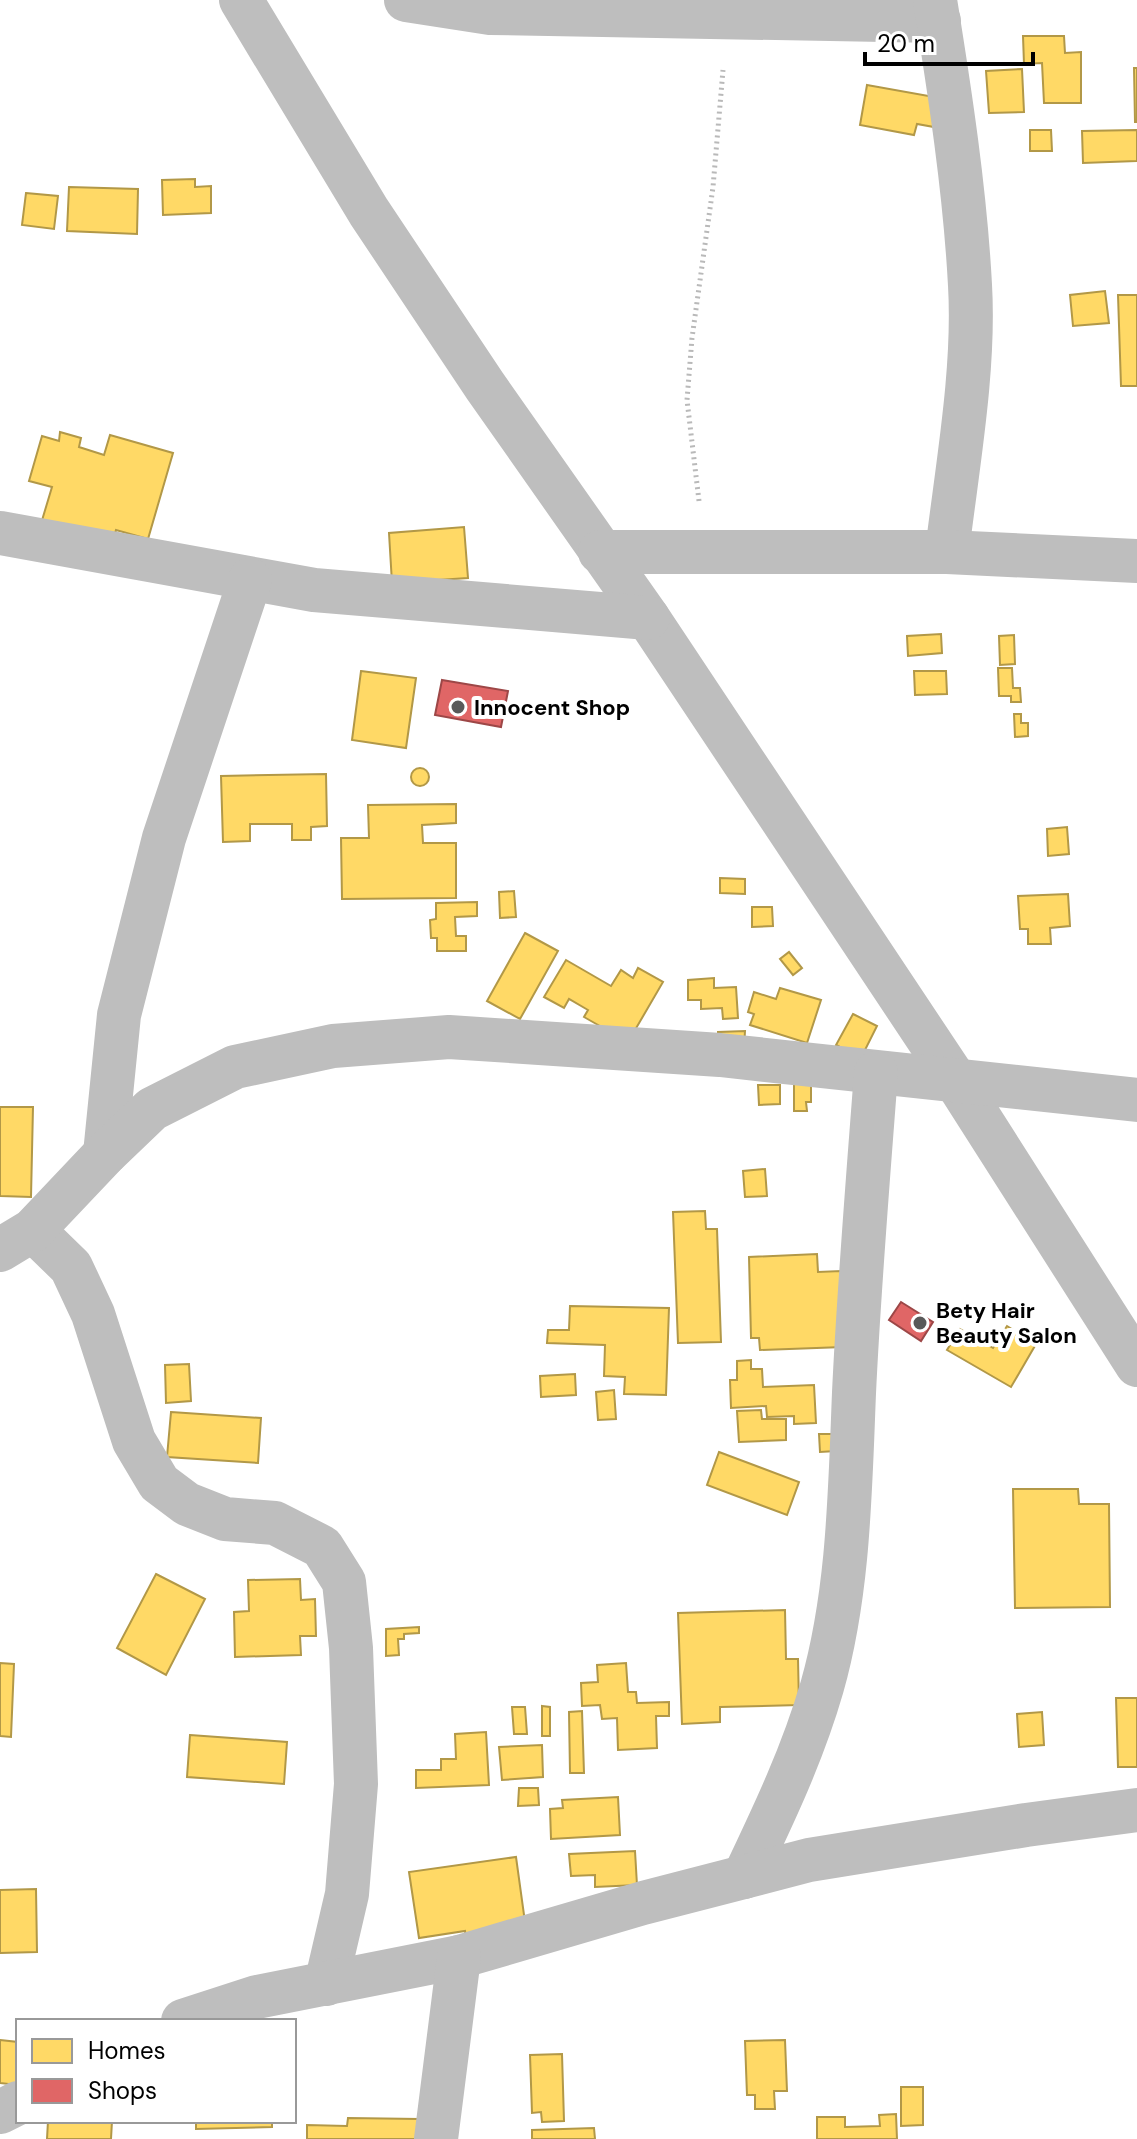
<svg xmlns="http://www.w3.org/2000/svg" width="1137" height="2139" font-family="'DM Sans',sans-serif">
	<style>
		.homes { fill: #ffd966; stroke: #b29847; stroke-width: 2 }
		.shops { fill: #e06666; stroke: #9d4747; stroke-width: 2 }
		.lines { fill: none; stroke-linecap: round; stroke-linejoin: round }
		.path { stroke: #b9b9b9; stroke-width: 5; stroke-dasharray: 2 4; stroke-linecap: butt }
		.minor { stroke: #bebebe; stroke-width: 44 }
		.poi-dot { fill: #595959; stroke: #fff; stroke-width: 3 }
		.labels { text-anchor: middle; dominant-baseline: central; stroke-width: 8; stroke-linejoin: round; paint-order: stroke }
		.poi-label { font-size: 22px; font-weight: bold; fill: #000; stroke: #fff; text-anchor: start }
	</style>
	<rect width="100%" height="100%" fill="#fff"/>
	<g class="homes">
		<polygon points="1023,36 1064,36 1065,53 1081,52 1081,103 1044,103 1042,63 1024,64"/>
		<polygon points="1134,68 1137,68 1137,122 1135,122"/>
		<polygon points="1022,69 1024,112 989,113 986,71"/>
		<polygon points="867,85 951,100 945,129 917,124 914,135 860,125"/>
		<polygon points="1030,130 1051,130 1052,151 1030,151"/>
		<polygon points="1137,130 1137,161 1083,163 1082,131"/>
		<polygon points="195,179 195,187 211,186 211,213 163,215 162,180"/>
		<polygon points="69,187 138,189 137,234 67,231"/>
		<polygon points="26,193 58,196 54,229 22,225"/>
		<polygon points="1105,291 1109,323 1073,326 1070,295"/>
		<polygon points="1118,295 1137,295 1137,386 1121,386"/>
		<polygon points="60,432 81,438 79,447 104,455 110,435 173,453 148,539 116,530 111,547 40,527 52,487 29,481 42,436 59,441"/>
		<polygon points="464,527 468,578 392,583 389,533"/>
		<polygon points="941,634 942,653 908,656 907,636"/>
		<polygon points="1014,635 1015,664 1000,665 999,636"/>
		<polygon points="998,668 1012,668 1013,688 1020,688 1021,702 1011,702 1011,696 999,696"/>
		<polygon points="361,671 416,678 406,748 352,740"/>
		<polygon points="914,671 946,671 947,694 915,695"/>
		<polygon points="1014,714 1021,714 1021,723 1028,723 1028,736 1015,737"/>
		<circle cx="420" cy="777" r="9"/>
		<polygon points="326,774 327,826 311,827 311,840 292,840 292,824 250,824 250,841 223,842 221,776"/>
		<polygon points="456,804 456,823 422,825 423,843 456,843 456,898 342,899 341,838 369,838 368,805"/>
		<polygon points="1067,827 1069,854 1048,856 1047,829"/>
		<polygon points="720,878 745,879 745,894 720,893"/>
		<polygon points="514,891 516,917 500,918 499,892"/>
		<polygon points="1068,894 1070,926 1050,928 1051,944 1028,944 1028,929 1020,929 1018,896"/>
		<polygon points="477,902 477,916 455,917 456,936 466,936 466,951 437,951 437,938 431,938 430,920 436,919 436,903"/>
		<polygon points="752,907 772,907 773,926 752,927"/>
		<polygon points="525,933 558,951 520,1019 487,1001"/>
		<polygon points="789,952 802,968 793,975 780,959"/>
		<polygon points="566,960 611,986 621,970 633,978 638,968 663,982 628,1042 584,1017 588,1010 569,999 564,1008 544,997"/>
		<polygon points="714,978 714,988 736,987 738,1018 723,1019 722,1008 701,1009 701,1000 688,1000 688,980"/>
		<polygon points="780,988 821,1000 807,1043 750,1025 754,1014 748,1012 754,992 776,999"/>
		<polygon points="853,1014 877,1026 861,1058 836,1045"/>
		<polygon points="745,1031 744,1048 718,1049 718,1032"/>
		<polygon points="794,1084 811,1084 811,1102 806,1102 807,1111 794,1111"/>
		<polygon points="758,1085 780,1085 780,1104 759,1105"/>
		<polygon points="0,1107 33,1107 31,1197 0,1196"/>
		<polygon points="765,1169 767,1196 745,1197 743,1171"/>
		<polygon points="705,1211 706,1229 717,1229 721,1342 678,1343 673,1212"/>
		<polygon points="817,1254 818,1272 841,1271 843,1347 760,1350 759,1338 751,1338 749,1257"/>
		<polygon points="570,1306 669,1308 666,1395 624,1394 625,1377 604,1376 605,1345 547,1343 548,1330 569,1330"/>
		<polygon points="1007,1326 1036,1344 1011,1387 947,1350 960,1329 993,1348"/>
		<polygon points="751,1360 751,1369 762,1369 763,1387 814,1385 816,1423 794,1424 794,1416 767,1417 766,1406 731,1408 730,1380 737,1380 737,1361"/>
		<polygon points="189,1364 191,1401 166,1403 165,1365"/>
		<polygon points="575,1374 576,1395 541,1397 540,1376"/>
		<polygon points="614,1390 616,1419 598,1420 596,1392"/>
		<polygon points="761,1410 762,1419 786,1419 786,1440 739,1442 737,1411"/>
		<polygon points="171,1412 261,1418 258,1463 167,1457"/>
		<polygon points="819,1434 837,1434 836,1451 820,1452"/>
		<polygon points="719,1452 799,1482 787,1515 707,1485"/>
		<polygon points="1013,1489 1078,1489 1079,1504 1109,1504 1110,1607 1015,1608"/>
		<polygon points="156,1574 205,1599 166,1675 117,1648"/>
		<polygon points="300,1579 301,1600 315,1599 316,1636 300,1636 301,1655 235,1657 234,1612 249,1611 248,1580"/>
		<polygon points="785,1610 786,1659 798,1659 799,1705 720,1707 720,1722 682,1724 678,1613"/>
		<polygon points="419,1627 419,1633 404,1634 404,1639 398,1639 399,1655 386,1656 386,1629"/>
		<polygon points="0,1663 14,1664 11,1737 0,1736"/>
		<polygon points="626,1663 628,1692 636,1692 637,1703 669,1702 669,1716 656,1716 657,1748 618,1750 617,1718 602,1719 600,1705 582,1706 581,1683 598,1682 597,1665"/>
		<polygon points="1116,1698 1137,1698 1137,1767 1118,1767"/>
		<polygon points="542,1706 550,1707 550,1736 542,1736"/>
		<polygon points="512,1707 525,1707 527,1734 514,1734"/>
		<polygon points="582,1711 584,1773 570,1773 569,1712"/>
		<polygon points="1042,1712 1044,1745 1019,1747 1017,1714"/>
		<polygon points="486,1732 489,1785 416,1788 416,1770 441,1770 441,1759 456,1759 455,1734"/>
		<polygon points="190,1735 287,1742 284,1784 187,1777"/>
		<polygon points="542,1745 543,1777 502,1780 499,1747"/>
		<polygon points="519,1788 538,1788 539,1805 518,1806"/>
		<polygon points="618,1797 620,1835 551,1839 550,1809 563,1808 562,1800"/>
		<polygon points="635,1851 637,1885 595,1887 595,1875 571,1876 569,1854"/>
		<polygon points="516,1857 525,1922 467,1944 465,1931 419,1938 409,1872"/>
		<polygon points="36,1889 37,1952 0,1953 0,1890"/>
		<polygon points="0,2040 18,2042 17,2085 0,2083"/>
		<polygon points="785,2040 787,2091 774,2091 775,2109 755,2109 755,2095 747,2095 745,2041"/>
		<polygon points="562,2054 564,2121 542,2122 541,2112 532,2113 530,2055"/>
		<polygon points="901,2087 923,2087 923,2125 901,2126"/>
		<polygon points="896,2114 897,2139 817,2139 817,2117 845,2117 845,2127 880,2126 879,2115"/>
		<polygon points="348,2118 419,2119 418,2139 307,2139 307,2125 347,2126"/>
		<polygon points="48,2121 112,2121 111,2139 47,2139"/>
		<polygon points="196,2121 272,2121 272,2127 196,2129"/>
		<polygon points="594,2128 595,2139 532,2139 532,2130"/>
	</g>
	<g class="shops">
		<polygon points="442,680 508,691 501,727 435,715"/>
		<polygon points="901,1302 933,1322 921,1341 889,1320"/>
	</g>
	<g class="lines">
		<polyline class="path" points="699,501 687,400 692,338 713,187 723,70"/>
		<g class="minor">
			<polyline points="241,0 369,212 485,386 648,618 956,1081 1137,1365"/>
			<polyline points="406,0 490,13 939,21"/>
			<path d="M935 0C950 93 965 191 970 285 975 370 957 468 947 552"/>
			<polyline points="0,533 314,590 648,618"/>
			<polyline points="600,552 947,552 1137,561"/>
			<polyline points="105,1154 119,1015 164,838 250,580"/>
			<polyline points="33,1230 71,1267 93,1314 134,1441 159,1483 187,1504 225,1519 275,1523 322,1547 344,1582 351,1648 356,1784 347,1894 326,1984"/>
			<polyline points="0,1250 33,1230 105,1154 152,1109 235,1067 333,1046 449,1037 720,1055 1137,1100"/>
			<path d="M744 1877C774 1814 803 1753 822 1687 849 1592 850 1490 854 1393 859 1286 868 1179 876 1073"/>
			<polyline points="183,2021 257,1997 459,1957 643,1903 809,1860 1026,1825 1137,1810"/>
			<polyline points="0,2112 18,2103"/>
			<polyline points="436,2139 459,1957"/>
		</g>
	</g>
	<g class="poi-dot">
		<circle cx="458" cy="707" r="8"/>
		<circle cx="920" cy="1323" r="8"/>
	</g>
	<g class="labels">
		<g class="poi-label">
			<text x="474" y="707">Innocent Shop</text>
			<text x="936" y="1310">Bety Hair<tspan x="936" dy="25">Beauty Salon</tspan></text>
		</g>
	</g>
	<rect x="16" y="2019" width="280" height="104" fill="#ffffff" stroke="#999999" stroke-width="2"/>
	<rect x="32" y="2039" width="40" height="24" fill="#ffd966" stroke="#999999" stroke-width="2"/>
	<text x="88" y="2059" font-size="24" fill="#000000">Homes</text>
	<rect x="32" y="2079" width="40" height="24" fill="#e06666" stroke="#999999" stroke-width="2"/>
	<text x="88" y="2099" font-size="24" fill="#000000">Shops</text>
	<path d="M865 52v12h168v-12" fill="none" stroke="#000000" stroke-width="4"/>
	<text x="877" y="52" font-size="24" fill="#000000" stroke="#ffffff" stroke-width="6" paint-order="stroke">20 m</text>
</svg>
